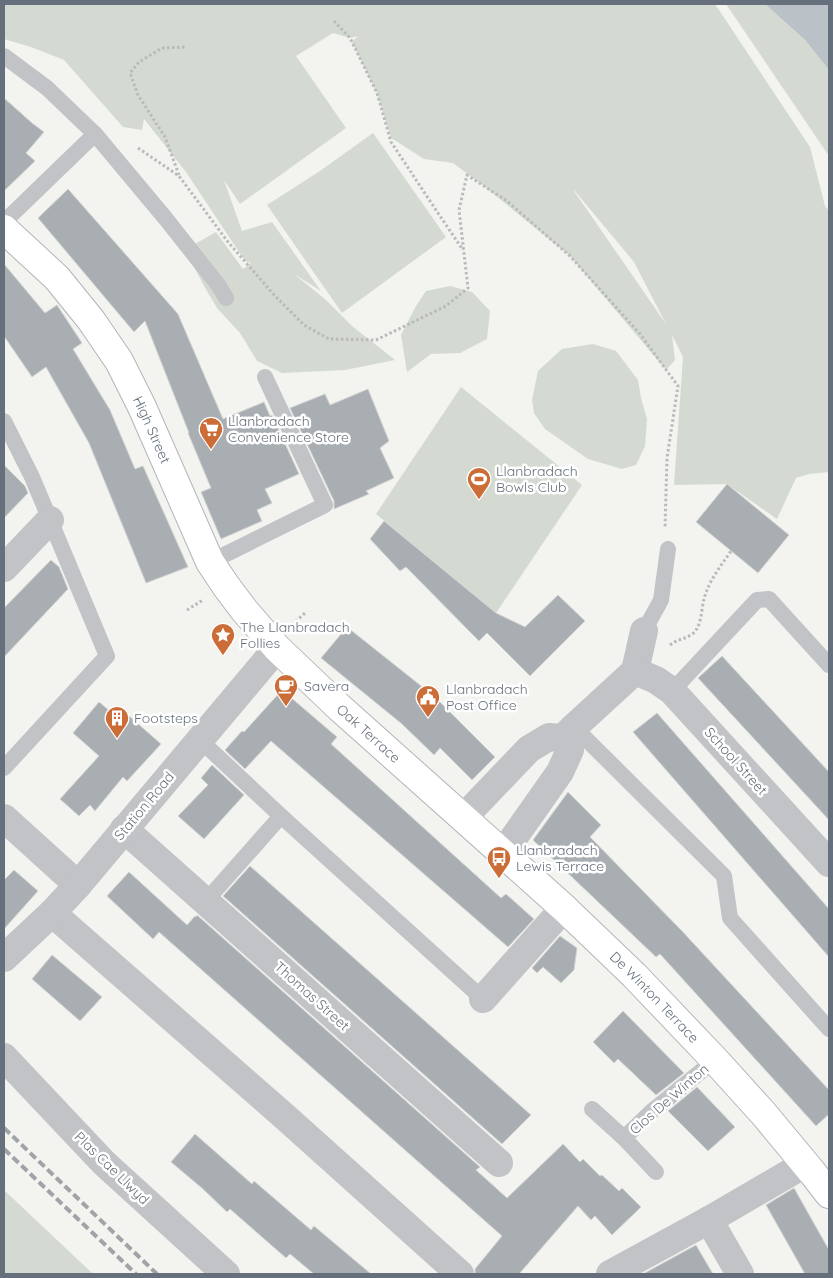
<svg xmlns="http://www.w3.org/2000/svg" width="833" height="1278" font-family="Quicksand,sans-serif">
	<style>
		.green { fill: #d4dad1; fill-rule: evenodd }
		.water { fill: #bbc2c7 }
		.building { fill: #a9aeb3; stroke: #d4d4d3 }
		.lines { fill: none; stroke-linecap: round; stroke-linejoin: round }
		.secondary-casing { stroke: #b1b5b9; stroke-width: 30 }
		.path { stroke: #b8babc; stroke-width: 3; stroke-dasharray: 2.5 2.5; stroke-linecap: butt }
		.lane { stroke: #c1c3c6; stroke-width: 16 }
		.street { stroke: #c1c3c6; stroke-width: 28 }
		.secondary { stroke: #fff; stroke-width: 28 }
		.rail { stroke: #a0a4a9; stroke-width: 4; stroke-dasharray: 8 4; stroke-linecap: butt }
		.labels { text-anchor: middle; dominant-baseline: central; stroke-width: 5; stroke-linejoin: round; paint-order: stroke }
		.poi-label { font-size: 14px; fill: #66707d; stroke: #fff; text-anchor: start }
		.street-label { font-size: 14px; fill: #66707d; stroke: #fff }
	</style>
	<rect width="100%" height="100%" fill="#f3f3f0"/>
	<g class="green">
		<path d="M4 4H715L810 147 825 206 829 211V472L809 474 796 478 777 519 727 484 674 485 683 357 672 335 675 360 666 370 570 256 485 187 453 163 424 159 391 138 377 93 352 42 358 36 350 38 333 33 296 56 346 128 240 204 224 180 242 231 272 222 321 291 294 274 326 300 352 326 395 360 345 370 282 373 257 361 240 333 217 308 204 286 192 263 193 245 216 232 243 269 251 263 245 261 186 172 144 119 142 130 123 127 64 60 31 47 4 39ZM574 190 634 262 666 324 574 191Z"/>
		<polygon points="726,4 765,4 805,40 829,70 829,156"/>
		<polygon points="373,133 446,237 342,313 267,205 320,171"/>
		<polygon points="450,286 472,292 490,311 487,339 460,353 431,354 407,372 401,335 416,306 426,291"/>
		<polygon points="593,344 616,351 638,380 641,398 647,419 645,446 636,465 622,469 588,459 545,429 534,413 532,400 538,371 562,349"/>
		<polygon points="461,387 582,485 496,613 376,514"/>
		<polygon points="4,1190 93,1274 4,1274"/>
	</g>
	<polygon class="water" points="765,4 829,4 829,70 805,40"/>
	<g class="building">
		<polygon points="4,98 32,123 44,132 26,153 35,161 4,191"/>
		<polygon points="68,189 178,314 223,419 264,402 270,416 272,415 299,474 265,489 272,503 257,510 262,521 221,539 201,492 211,488 188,433 189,433 145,321 134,332 38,218"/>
		<polygon points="4,264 45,313 57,305 82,343 73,349 110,410 135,469 143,466 188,567 146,583 89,443 46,367 32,377 4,336"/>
		<polygon points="368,389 389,441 380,448 394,478 366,491 369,494 334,509 334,501 290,408 325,394 330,405"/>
		<polygon points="4,465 25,486 28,493 4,518"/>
		<polygon points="727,484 789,535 758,573 696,522"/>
		<polygon points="384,521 496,613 525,627 558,595 585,621 530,676 487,633 479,641 406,567 400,571 370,539"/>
		<polygon points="51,560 59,567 68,589 4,657 4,608"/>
		<polygon points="347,627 435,697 495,757 472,780 440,748 434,755 402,724 321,658"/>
		<polygon points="722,656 829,772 829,820 698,678"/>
		<polygon points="282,690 337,737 331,744 501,898 506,894 534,919 508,947 271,741 245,769 225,750 242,731 244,732"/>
		<polygon points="99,702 123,722 128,715 161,744 127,781 123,777 95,811 90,805 79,816 60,799 99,756 73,733"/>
		<polygon points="657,713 829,909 829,957 633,732"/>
		<polygon points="212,765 244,795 204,839 178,816 208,785 201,778"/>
		<polygon points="568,792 601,825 590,837 682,931 829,1090 829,1114 816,1126 660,954 656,957 533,840"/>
		<polygon points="250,866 531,1115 502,1144 223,896"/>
		<polygon points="14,870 38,891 4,929 4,880"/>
		<polygon points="129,872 187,925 195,916 196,917 197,915 480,1167 476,1170 507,1198 563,1144 580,1162 583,1159 600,1176 602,1175 619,1191 622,1188 641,1207 612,1235 595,1216 591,1220 578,1206 519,1274 475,1274 475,1269 502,1236 159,932 153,939 107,896"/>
		<polygon points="560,936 577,948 574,970 561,983 543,967 537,973 532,968"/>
		<polygon points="52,955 102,997 80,1021 32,979"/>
		<polygon points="623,1011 684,1073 656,1095 618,1059 614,1063 593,1042"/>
		<polygon points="697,1087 735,1127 708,1151 668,1111"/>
		<polygon points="195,1134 252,1184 254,1181 311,1230 314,1226 371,1274 314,1274 290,1254 286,1258 230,1209 227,1212 203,1189 171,1162"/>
		<polygon points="794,1188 829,1250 829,1274 805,1274 766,1205"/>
		<polygon points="696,1245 713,1274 643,1274"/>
	</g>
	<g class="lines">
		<g class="secondary-casing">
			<g id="secondary">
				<path id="s1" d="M4 229 57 278 91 320 119 361 142 407 210 562 226 586 244 610 277 648 340 708 564 908 634 975 715 1060 763 1113 812 1172 829 1194"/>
			</g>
		</g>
		<g class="path">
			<polyline points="334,21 350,38 377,93 391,142 438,213 463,250"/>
			<polyline points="138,148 179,176 228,242 275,296 304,325 329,339 376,340 446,306 468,288 459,210 467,175 507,201 570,256 640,334 678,386 667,458 665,528"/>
			<polyline points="179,175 165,137 138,95 130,73 139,62 162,48 187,47"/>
			<polyline points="187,610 203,600"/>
			<polyline points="292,625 306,612"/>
			<path d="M670 645C676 640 684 639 691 635 702 628 701 610 704 599 709 580 721 566 731 551"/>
		</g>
		<g class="lane">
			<polyline points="4,56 47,88 95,134"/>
			<polyline points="4,222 95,134 166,219 219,286 226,298"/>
			<polyline points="4,421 32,477 107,656 4,768"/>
			<polyline points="210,562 325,505 265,377"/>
			<polyline points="644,631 661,600 668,549"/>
			<polyline points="672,691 757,600 769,599 829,665"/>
			<polyline points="574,727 724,876 730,918 829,1029"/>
			<polyline points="200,740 281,816 483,999"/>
			<polyline points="205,902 281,816"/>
			<polyline points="592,1109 624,1138 656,1172"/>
			<polyline points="624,1138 651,1112 715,1060"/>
		</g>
		<g class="street">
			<polyline points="4,568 50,520"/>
			<polyline points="635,671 644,631"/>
			<polyline points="4,818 78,885"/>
			<polyline points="463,818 529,749 549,737 563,738 574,727 635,671 656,680 672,691 829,863"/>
			<polyline points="124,829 499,1163"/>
			<polyline points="503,853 560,772 570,750 563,738"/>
			<polyline points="52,913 284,1116 460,1274"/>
			<polyline points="4,958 52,913 78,885 277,648"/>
			<polyline points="483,999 564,908"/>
			<polyline points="4,1057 104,1163 226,1274"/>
			<polyline points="709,1220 740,1274"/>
			<polyline points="610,1274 709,1220 805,1164"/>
		</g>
		<use href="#secondary" class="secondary"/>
		<g class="rail">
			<polyline points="4,1128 157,1274"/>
			<polyline points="4,1149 136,1274"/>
		</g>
	</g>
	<defs>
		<g id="supermarket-pin" transform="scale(1.25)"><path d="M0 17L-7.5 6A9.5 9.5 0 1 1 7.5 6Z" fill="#cc6c36" stroke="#fff"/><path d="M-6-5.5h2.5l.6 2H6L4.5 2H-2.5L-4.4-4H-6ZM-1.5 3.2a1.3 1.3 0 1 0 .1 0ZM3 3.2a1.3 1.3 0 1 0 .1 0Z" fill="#fff"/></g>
		<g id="stadium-pin" transform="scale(1.25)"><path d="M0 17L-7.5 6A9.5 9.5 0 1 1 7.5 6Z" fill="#cc6c36" stroke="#fff"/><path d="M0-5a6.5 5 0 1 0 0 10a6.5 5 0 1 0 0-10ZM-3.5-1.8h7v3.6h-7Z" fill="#fff"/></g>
		<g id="sight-pin" transform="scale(1.25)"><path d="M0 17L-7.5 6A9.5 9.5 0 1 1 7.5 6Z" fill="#cc6c36" stroke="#fff"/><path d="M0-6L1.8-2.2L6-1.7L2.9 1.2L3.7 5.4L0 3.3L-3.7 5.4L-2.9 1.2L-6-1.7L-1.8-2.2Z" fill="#fff"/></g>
		<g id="cafe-pin" transform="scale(1.25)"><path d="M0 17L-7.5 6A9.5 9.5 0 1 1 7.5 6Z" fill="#cc6c36" stroke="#fff"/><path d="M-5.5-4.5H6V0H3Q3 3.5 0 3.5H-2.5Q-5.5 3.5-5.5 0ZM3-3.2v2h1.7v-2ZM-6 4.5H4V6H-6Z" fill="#fff"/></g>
		<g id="civic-pin" transform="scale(1.25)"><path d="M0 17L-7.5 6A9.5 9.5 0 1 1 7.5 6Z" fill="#cc6c36" stroke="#fff"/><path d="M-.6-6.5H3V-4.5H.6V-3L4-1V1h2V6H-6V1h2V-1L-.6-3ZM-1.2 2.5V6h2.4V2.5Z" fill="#fff"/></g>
		<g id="building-pin" transform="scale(1.25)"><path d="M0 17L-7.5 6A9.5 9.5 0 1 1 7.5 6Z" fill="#cc6c36" stroke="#fff"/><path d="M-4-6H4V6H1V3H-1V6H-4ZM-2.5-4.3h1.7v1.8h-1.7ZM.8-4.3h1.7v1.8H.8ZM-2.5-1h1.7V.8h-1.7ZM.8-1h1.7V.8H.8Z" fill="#fff"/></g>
		<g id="bus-pin" transform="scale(1.25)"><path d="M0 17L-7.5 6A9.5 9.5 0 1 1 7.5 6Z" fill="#cc6c36" stroke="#fff"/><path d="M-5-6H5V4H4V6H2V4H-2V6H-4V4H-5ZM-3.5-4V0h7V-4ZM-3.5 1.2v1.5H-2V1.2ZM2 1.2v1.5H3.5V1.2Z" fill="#fff"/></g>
	</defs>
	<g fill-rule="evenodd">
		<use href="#supermarket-pin" x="211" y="429"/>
		<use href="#stadium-pin" x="479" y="479"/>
		<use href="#sight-pin" x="223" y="635"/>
		<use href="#cafe-pin" x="286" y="686"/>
		<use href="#civic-pin" x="428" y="697"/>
		<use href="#building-pin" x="117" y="718"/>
		<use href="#bus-pin" x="499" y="858"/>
	</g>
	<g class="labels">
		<g class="poi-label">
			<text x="228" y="421">Llanbradach<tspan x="228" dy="16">Convenience Store</tspan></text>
			<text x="496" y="471">Llanbradach<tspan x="496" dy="16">Bowls Club</tspan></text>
			<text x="240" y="627">The Llanbradach<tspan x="240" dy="16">Follies</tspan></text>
			<text x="304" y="686">Savera</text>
			<text x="446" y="689">Llanbradach<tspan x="446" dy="16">Post Office</tspan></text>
			<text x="134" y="718">Footsteps</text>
			<text x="516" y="850">Llanbradach<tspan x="516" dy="16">Lewis Terrace</tspan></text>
		</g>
		<g class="street-label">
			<text stroke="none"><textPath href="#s1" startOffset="252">High Street</textPath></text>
			<text stroke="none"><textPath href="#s1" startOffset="631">Oak Terrace</textPath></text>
			<text transform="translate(736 761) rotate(48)">School Street</text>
			<text transform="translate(144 806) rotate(-50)">Station Road</text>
			<text transform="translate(312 996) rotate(42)">Thomas Street</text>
			<text stroke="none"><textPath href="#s1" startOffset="1020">De Winton Terrace</textPath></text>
			<text transform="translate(669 1099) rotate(-41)">Clos De Winton</text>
			<text transform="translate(112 1168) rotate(44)">Plas Cae Llwyd</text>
		</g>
	</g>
	<rect width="833" height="1278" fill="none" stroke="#66707d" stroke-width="10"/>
</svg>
